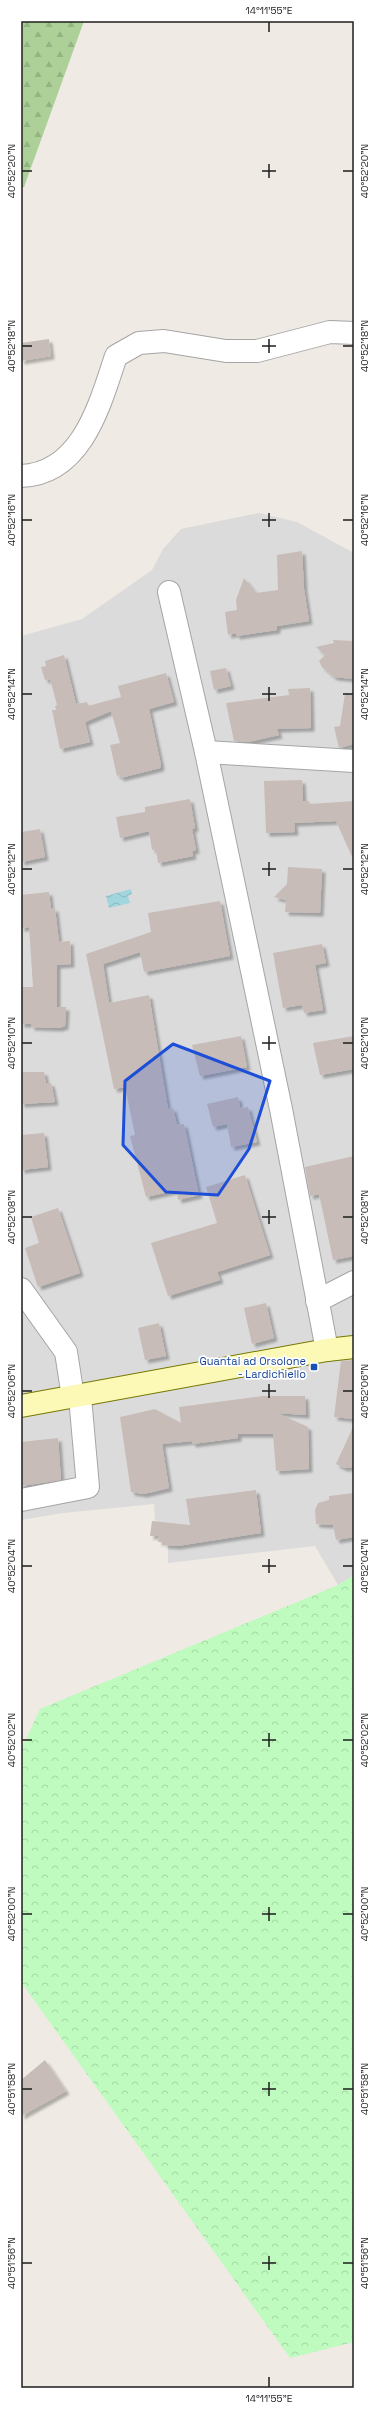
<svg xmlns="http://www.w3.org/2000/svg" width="375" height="2409" font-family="'Space Grotesk',sans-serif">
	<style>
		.residential { fill: #dcdbdb }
		.forest { fill: url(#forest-firs) }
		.park { fill: url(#park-crowns) }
		.water { fill: url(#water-waves) }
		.building { fill: #c7bcb7; filter: url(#shadow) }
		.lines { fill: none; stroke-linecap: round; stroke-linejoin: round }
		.street-casing { stroke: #a5a5a5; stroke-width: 24 }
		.secondary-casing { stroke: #757802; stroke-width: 24 }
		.street { stroke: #fff; stroke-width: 22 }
		.secondary { stroke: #fbf9b5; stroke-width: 22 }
		.marked { fill: #1d4ed8; fill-opacity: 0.2; stroke: #1d4ed8; stroke-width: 3; stroke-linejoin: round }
		.ticks { fill: none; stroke: #1e1e1e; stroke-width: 1.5 }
		.transit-dot { fill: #1a4fb4; stroke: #fff; stroke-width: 1.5 }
		.labels { text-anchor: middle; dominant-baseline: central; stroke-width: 3.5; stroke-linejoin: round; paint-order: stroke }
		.transit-label { font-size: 11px; fill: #164399; stroke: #fff; text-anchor: end }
		.neatline { fill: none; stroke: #1e1e1e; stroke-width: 1.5 }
		.ticks-label { font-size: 10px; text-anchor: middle; fill: #1e1e1e }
	</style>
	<defs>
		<pattern id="forest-firs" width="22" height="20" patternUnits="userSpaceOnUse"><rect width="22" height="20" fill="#acd097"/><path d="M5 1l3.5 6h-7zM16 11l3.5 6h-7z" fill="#94b282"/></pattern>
		<pattern id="park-crowns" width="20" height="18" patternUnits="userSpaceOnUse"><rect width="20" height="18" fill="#bffbbf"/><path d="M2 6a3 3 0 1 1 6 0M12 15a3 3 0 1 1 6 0" fill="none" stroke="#a4d7a4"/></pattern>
		<pattern id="water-waves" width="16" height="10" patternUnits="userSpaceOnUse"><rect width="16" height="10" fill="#a2d6de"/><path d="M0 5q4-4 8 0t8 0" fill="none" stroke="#8bb7be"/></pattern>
		<filter id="shadow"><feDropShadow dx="3.5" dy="3.5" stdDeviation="1" flood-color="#0004"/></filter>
	</defs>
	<rect width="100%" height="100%" fill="#efeae3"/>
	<polygon class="residential" points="259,513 297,522 354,553 354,1575 338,1585 315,1546 168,1563 168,1543 156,1534 154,1504 63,1513 21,1520 21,636 82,619 152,570 163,549 181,529"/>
	<polygon class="forest" points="21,21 84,21 24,187 21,187"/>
	<polygon class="park" points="354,1575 354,2342 290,2358 21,1982 21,1750 40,1709 338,1585"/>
	<polygon class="water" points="131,889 132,894 128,896 130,903 109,908 106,896"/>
	<g class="building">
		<polygon points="49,339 51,356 21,361 21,343"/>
		<polygon points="302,551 304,589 309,621 277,626 277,630 236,636 236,633 228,635 225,612 237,610 236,600 244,578 256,593 278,590 277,555"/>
		<polygon points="333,640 354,641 354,679 334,677 322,667 319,661 325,655 316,647 334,643"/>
		<polygon points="64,655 76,704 87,702 88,706 121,697 118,686 166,673 174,702 149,709 161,765 160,768 120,778 120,775 117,776 110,745 120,743 111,711 85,722 90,742 60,749 52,710 56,710 55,706 57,705 50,679 45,680 41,667 46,666 45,661"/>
		<polygon points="226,668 231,686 214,690 210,671"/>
		<polygon points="310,688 311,728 277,729 279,735 248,742 234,741 226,703 289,695 288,689"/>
		<polygon points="345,694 354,694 354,744 339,748 334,727 340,726"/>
		<polygon points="302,780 303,801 309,801 310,804 354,801 354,861 336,821 294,823 295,832 266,833 264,781"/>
		<polygon points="190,799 195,828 192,829 196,850 192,851 193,856 158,863 156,849 152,850 149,831 120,838 116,817 145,812 145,807"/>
		<polygon points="40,829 45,857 21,862 21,832"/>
		<polygon points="288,867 322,869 320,913 285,912 286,900 274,897 287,884"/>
		<polygon points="49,892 51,909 55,908 59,942 70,941 71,964 57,965 57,1007 66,1007 65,1026 59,1028 31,1027 31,1024 21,1024 21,987 33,987 29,927 21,928 21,895"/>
		<polygon points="220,901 230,956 144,972 140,952 103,964 109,1003 149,995 168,1109 173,1108 177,1125 184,1124 199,1195 178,1200 177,1190 146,1197 130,1136 135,1135 125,1087 114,1089 86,954 151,932 148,913"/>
		<polygon points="322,944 326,963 315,965 323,1010 304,1013 302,1005 283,1008 273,953"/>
		<polygon points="241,1036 247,1067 200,1076 192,1045"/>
		<polygon points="354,1036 354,1069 320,1075 313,1043"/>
		<polygon points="21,1072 44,1072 46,1083 51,1083 55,1102 21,1104"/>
		<polygon points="238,1097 240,1108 248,1107 257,1142 231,1147 227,1124 213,1127 207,1104"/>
		<polygon points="44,1133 48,1167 21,1170 21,1135"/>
		<polygon points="354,1156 354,1256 333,1260 319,1194 310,1196 305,1167"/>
		<polygon points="245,1175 270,1255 217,1272 220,1280 168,1296 151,1243 217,1223 206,1187"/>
		<polygon points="58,1208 80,1273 38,1287 25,1248 39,1243 31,1217"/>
		<polygon points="266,1303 274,1338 252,1344 244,1308"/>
		<polygon points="159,1323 166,1356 145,1360 138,1328"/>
		<polygon points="354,1360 354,1419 334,1417 341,1361"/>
		<polygon points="263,1396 305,1396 306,1415 277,1413 308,1427 309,1469 276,1471 273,1434 238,1434 238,1438 192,1444 192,1441 162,1444 169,1488 144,1494 131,1492 120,1417 155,1409 181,1423 179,1407"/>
		<polygon points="354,1425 354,1467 344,1468 336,1464"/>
		<polygon points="58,1438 61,1480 21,1486 21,1442"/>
		<polygon points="256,1490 261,1533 177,1546 164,1545 164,1542 158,1542 159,1536 150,1536 152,1521 190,1525 186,1499"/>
		<polygon points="354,1493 354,1537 336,1540 333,1525 316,1524 315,1510 318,1503 329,1500 329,1496"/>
		<polygon points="45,2060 66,2091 21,2116 21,2080"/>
	</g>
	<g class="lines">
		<g class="street-casing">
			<g id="street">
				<path d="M21 476C82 474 100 404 116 356L139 343 164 341 226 351H257L330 332 354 333"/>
				<polyline points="169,592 206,752 281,1109 327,1350"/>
				<polyline points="206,752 354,761"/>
				<polyline points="21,1289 66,1352 73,1397"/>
				<polyline points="317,1301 354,1282"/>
				<polyline points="21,1500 88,1487 80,1397"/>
			</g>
		</g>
		<g class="secondary-casing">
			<polyline id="secondary" points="21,1406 327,1350 354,1347"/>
		</g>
		<use href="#street" class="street"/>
		<use href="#secondary" class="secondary"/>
	</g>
	<path class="marked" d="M173 1044 270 1081 249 1149 218 1195 166 1192 123 1145 125 1081Z"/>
	<path class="ticks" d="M269 22V32M269 164V178M22 171H32M262 171H276M343 171H353M269 339V353M22 346H32M262 346H276M343 346H353M269 513V527M22 520H32M262 520H276M343 520H353M269 687V701M22 694H32M262 694H276M343 694H353M269 862V876M22 869H32M262 869H276M343 869H353M269 1036V1050M22 1043H32M262 1043H276M343 1043H353M269 1210V1224M22 1217H32M262 1217H276M343 1217H353M269 1384V1398M22 1391H32M262 1391H276M343 1391H353M269 1559V1573M22 1566H32M262 1566H276M343 1566H353M269 1733V1747M22 1740H32M262 1740H276M343 1740H353M269 1907V1921M22 1914H32M262 1914H276M343 1914H353M269 2082V2096M22 2089H32M262 2089H276M343 2089H353M269 2256V2270M22 2263H32M262 2263H276M343 2263H353M269 2377V2387"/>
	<rect class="transit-dot" x="310" y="1363" width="8" height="8" rx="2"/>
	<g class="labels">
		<g class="transit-label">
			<text x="306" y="1361">Guantai ad Orsolone<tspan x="306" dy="13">- Lardichiello</tspan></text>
		</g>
	</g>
	<rect width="375" height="2409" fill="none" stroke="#ffffff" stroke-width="44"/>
	<rect x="22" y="22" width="331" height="2365" class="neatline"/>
	<g class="ticks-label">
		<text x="269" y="14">14°11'55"E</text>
		<text transform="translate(11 171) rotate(-90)" y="4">40°52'20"N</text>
		<text transform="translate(364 171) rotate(-90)" y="4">40°52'20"N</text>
		<text transform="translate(11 346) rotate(-90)" y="4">40°52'18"N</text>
		<text transform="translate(364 346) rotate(-90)" y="4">40°52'18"N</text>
		<text transform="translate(11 520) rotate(-90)" y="4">40°52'16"N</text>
		<text transform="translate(364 520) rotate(-90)" y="4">40°52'16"N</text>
		<text transform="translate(11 694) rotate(-90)" y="4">40°52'14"N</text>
		<text transform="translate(364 694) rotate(-90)" y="4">40°52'14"N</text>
		<text transform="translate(11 869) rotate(-90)" y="4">40°52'12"N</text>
		<text transform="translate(364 869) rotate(-90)" y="4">40°52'12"N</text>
		<text transform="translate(11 1043) rotate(-90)" y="4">40°52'10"N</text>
		<text transform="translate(364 1043) rotate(-90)" y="4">40°52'10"N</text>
		<text transform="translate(11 1217) rotate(-90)" y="4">40°52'08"N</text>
		<text transform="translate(364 1217) rotate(-90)" y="4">40°52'08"N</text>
		<text transform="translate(11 1391) rotate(-90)" y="4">40°52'06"N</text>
		<text transform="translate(364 1391) rotate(-90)" y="4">40°52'06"N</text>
		<text transform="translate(11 1566) rotate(-90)" y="4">40°52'04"N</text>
		<text transform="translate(364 1566) rotate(-90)" y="4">40°52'04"N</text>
		<text transform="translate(11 1740) rotate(-90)" y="4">40°52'02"N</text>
		<text transform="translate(364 1740) rotate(-90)" y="4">40°52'02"N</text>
		<text transform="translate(11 1914) rotate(-90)" y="4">40°52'00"N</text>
		<text transform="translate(364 1914) rotate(-90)" y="4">40°52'00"N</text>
		<text transform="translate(11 2089) rotate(-90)" y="4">40°51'58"N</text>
		<text transform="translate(364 2089) rotate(-90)" y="4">40°51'58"N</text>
		<text transform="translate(11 2263) rotate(-90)" y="4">40°51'56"N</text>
		<text transform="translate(364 2263) rotate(-90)" y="4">40°51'56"N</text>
		<text x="269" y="2402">14°11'55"E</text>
	</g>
</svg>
